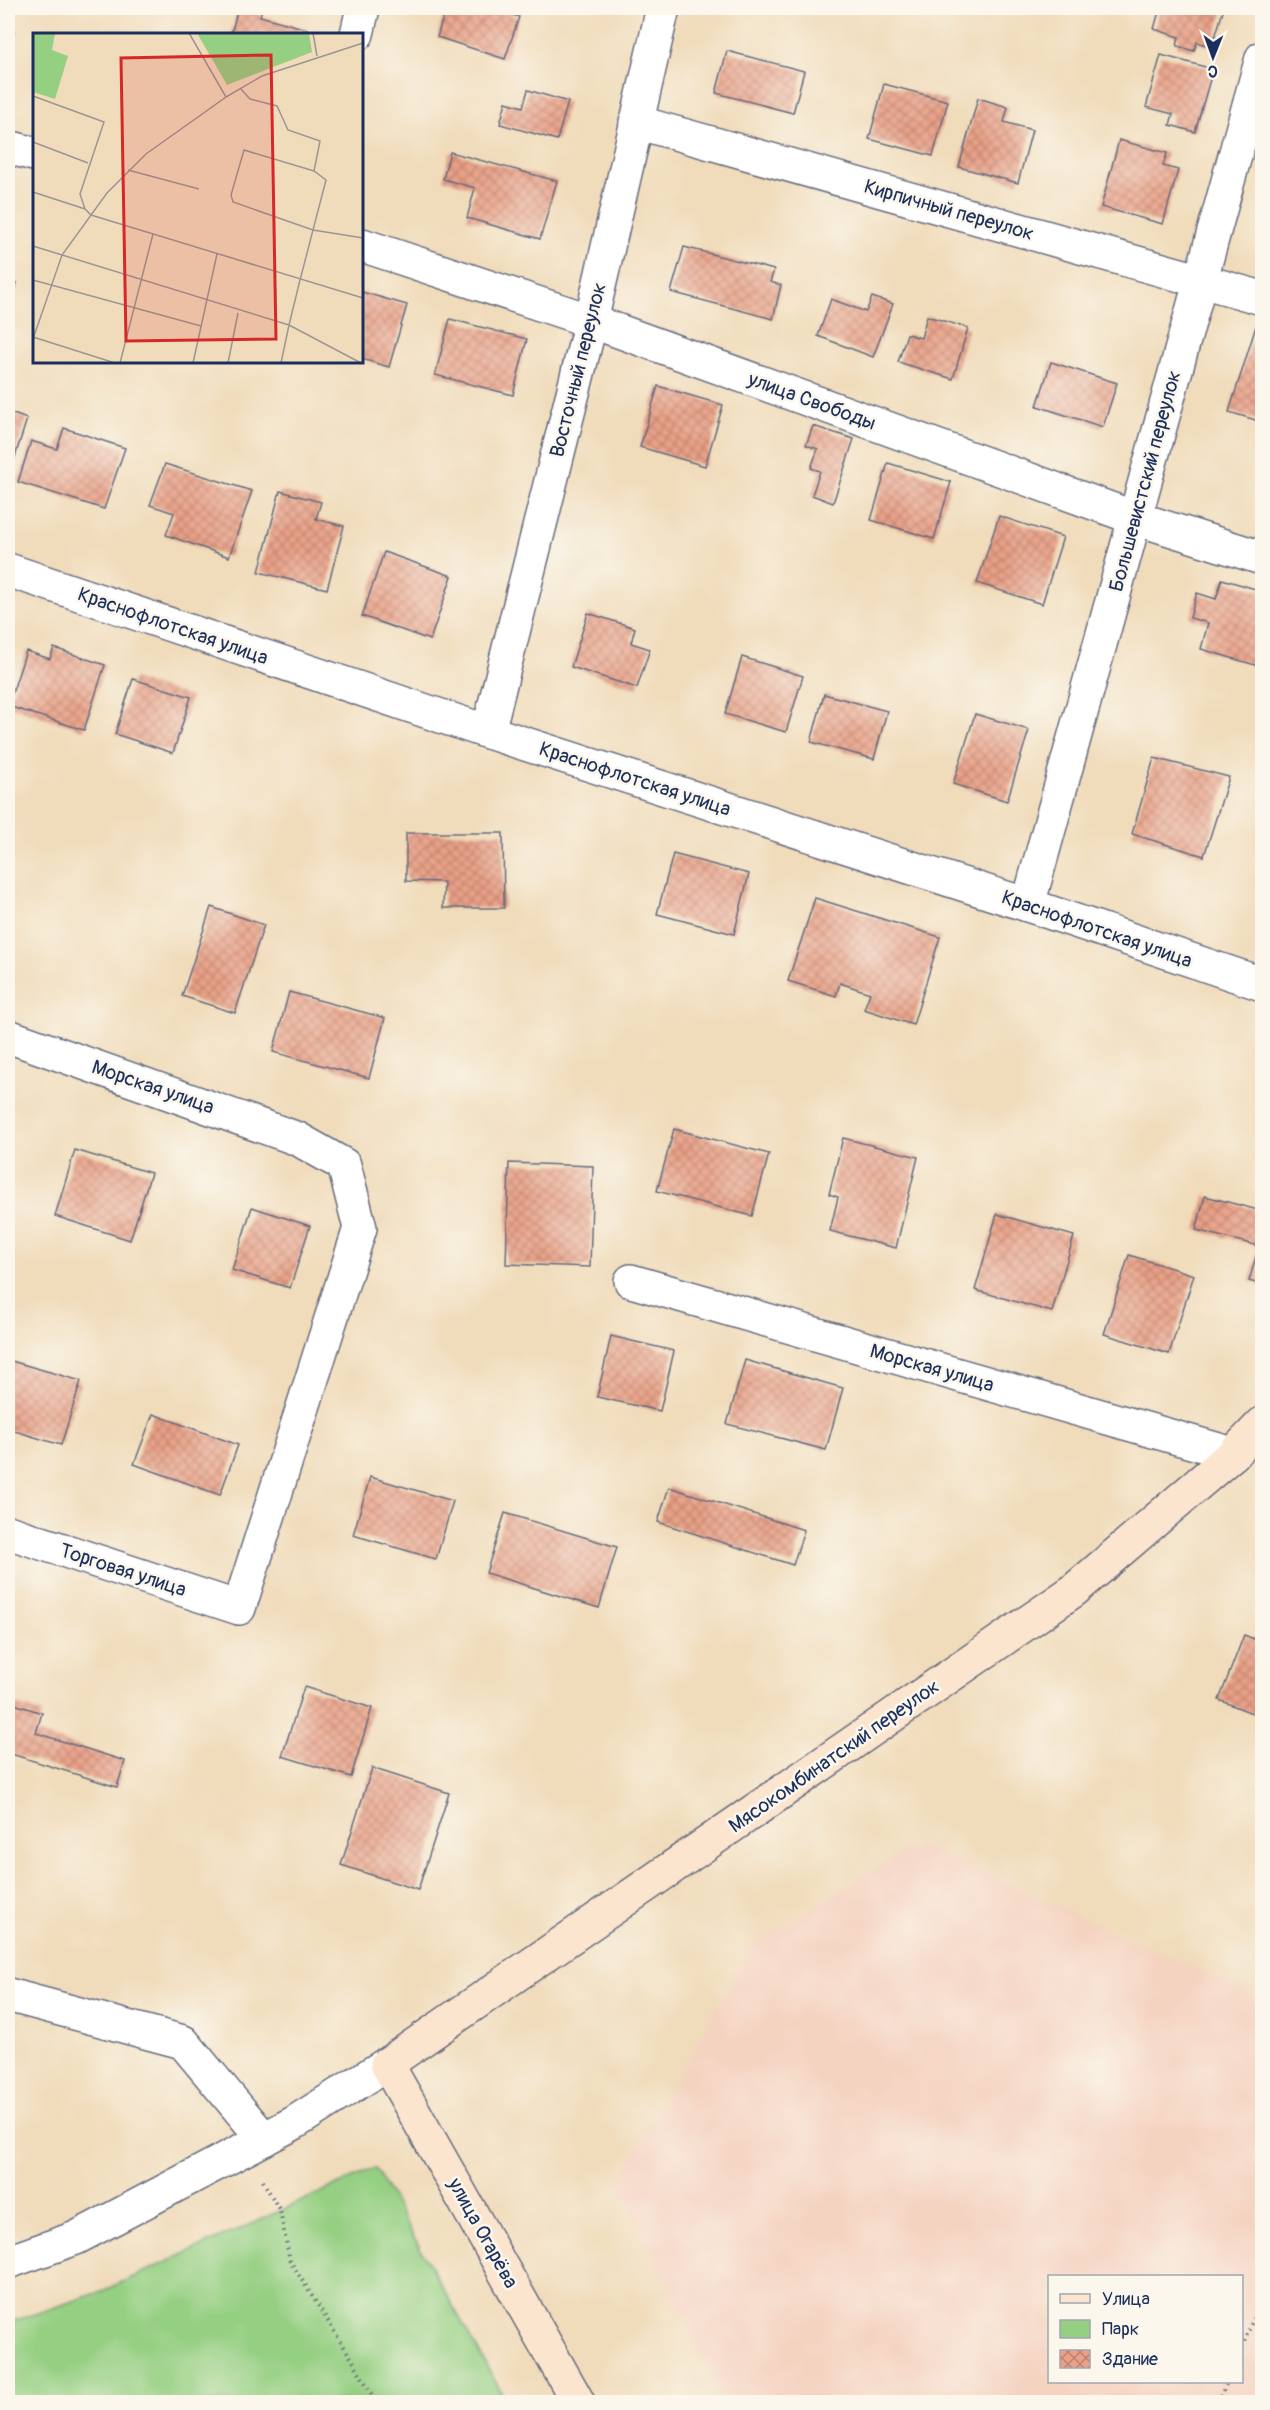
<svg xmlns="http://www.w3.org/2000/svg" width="1270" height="2410" font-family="Pangolin,sans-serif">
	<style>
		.built { fill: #f5d3c1; fill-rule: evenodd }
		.green { fill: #95cf82; stroke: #587f70; stroke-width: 1.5 }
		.building { fill: url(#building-cross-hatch) }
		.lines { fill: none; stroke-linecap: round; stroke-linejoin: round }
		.minor-casing { stroke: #666b7e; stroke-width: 36 }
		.tertiary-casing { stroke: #666b7e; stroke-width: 36 }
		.secondary-casing { stroke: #666b7e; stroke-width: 36 }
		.path { stroke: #666b7e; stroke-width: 4; stroke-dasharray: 1.5 4.5; stroke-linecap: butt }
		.minor { stroke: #fff; stroke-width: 33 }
		.tertiary { stroke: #fff; stroke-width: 33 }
		.secondary { stroke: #fce5cf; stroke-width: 33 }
		.labels { text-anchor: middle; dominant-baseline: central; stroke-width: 5; stroke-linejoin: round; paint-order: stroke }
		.street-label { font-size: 20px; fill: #1b2f5e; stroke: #fbf7ec }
		.inset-road { fill: none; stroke: #9b9695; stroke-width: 1.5 }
		.view { fill: #d62828; fill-opacity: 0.15; stroke: #d62828; stroke-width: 3 }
		.inset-edge { fill: none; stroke: #1b2f5e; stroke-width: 3 }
	</style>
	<defs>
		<pattern id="building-cross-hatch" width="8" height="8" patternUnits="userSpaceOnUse" patternTransform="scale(1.5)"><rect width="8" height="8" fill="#eaa086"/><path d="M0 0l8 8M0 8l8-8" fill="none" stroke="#bd8371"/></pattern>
	</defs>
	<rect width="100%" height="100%" fill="#fbf7ec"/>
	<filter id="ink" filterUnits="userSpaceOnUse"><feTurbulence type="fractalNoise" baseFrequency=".0167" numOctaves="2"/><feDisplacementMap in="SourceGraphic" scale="12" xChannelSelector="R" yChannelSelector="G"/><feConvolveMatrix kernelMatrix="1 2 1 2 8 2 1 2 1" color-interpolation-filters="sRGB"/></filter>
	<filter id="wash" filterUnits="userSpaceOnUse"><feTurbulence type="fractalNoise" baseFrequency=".008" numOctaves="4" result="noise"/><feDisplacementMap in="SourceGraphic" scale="24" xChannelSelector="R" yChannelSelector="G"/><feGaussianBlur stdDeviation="1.35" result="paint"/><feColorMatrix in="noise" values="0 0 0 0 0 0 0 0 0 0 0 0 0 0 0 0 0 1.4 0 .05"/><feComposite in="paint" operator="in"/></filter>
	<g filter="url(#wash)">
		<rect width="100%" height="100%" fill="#f0dbba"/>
		<path class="built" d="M918 1843 1262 1999V2402H724L618 2182 752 1945ZM1050 2276H1242V2382H1050Z"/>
		<polygon class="green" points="375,2168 507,2402 8,2402 8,2323 100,2292"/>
		<g id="blocks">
			<g class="building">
				<polygon points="238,8 262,8 260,16 307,29 306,34 231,34"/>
				<polygon points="446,8 490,8 519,17 505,59 437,37"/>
				<polygon points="1160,8 1224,8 1212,47 1197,42 1194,51 1177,46 1179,37 1154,29"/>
				<polygon points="8,29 14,31 8,56"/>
				<polygon points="727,51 804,71 793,113 716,93"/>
				<polygon points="1161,55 1213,69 1195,132 1170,125 1173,114 1146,107"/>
				<polygon points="884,84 948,101 933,156 869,139"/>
				<polygon points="528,90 568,102 557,140 500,124 506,102 523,107"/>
				<polygon points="978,98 1008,107 1004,122 1032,130 1018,183 959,167"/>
				<polygon points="1119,140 1167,153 1163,166 1178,170 1163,224 1101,207"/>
				<polygon points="450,152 557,181 540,239 467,218 475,188 443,179"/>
				<polygon points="8,230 15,232 8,257"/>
				<polygon points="684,247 774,270 770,282 781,285 773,319 671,292"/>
				<polygon points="8,281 17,283 8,313"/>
				<polygon points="362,292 407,305 389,367 362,359"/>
				<polygon points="872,297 893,304 873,357 818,336 831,299 866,312"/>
				<polygon points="927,316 968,328 953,379 898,362 907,334 921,338"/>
				<polygon points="450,319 527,339 513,395 435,375"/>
				<polygon points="1256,326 1262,328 1262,422 1229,412"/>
				<polygon points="1051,362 1117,383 1103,427 1037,406"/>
				<polygon points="658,386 723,405 705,466 640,447"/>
				<polygon points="8,412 27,419 8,479"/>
				<polygon points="813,426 854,439 833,503 812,495 820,471 811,468 818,449 806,445"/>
				<polygon points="64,428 125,448 104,509 18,482 31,441 57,449"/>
				<polygon points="888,463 951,482 934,539 871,520"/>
				<polygon points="165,464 252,491 229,557 166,535 174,513 150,505"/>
				<polygon points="280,491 321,502 316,519 344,526 327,589 259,572"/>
				<polygon points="999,516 1063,537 1042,604 977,583"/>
				<polygon points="384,552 452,576 430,640 362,616"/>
				<polygon points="1222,579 1262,591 1262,667 1201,649 1208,623 1190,618 1197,593 1216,599"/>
				<polygon points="588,613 635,628 631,643 650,649 637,688 571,667"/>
				<polygon points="54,648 105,665 84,730 8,706 26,651 50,659"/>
				<polygon points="742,657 803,676 786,732 725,714"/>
				<polygon points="133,679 191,697 173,753 115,734"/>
				<polygon points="824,694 887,711 874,759 811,742"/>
				<polygon points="975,714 1029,730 1007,801 953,784"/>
				<polygon points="1154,758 1229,777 1204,856 1132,834"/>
				<polygon points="406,833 503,833 504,908 443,908 444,882 406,881"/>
				<polygon points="673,854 749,874 734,934 657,914"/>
				<polygon points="815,898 940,937 913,1025 864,1009 870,993 840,983 836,996 788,981"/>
				<polygon points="211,907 264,925 235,1013 182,996"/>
				<polygon points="289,992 385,1018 369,1078 273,1052"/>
				<polygon points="674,1129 769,1154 752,1216 657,1191"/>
				<polygon points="843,1138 918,1157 896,1248 830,1231 838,1197 829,1194"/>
				<polygon points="75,1150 151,1173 130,1240 55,1216"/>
				<polygon points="509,1163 593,1166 590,1267 506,1264"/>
				<polygon points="1205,1196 1262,1211 1262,1285 1249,1281 1259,1246 1196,1230"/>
				<polygon points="252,1207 310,1226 290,1288 232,1270"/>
				<polygon points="997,1214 1074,1236 1052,1312 975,1290"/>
				<polygon points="1129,1255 1194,1275 1169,1354 1104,1334"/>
				<polygon points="611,1336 674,1351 660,1411 597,1397"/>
				<polygon points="8,1360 81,1381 61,1445 8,1429"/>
				<polygon points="745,1360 843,1388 826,1450 727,1424"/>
				<polygon points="153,1414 238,1445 220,1495 134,1464"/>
				<polygon points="370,1477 453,1501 436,1559 353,1535"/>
				<polygon points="669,1487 804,1530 793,1565 658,1522"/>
				<polygon points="505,1513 617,1547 599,1608 486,1573"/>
				<polygon points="1244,1635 1262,1642 1262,1717 1219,1700"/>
				<polygon points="304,1687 372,1708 351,1777 282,1756"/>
				<polygon points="11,1703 42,1713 36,1733 125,1761 117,1787 8,1753 8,1713"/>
				<polygon points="372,1768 449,1793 418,1890 341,1865"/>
			</g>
		</g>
	</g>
	<g filter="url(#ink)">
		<use href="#blocks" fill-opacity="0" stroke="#666b7e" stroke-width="1.5"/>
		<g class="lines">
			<g class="minor-casing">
				<g id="minor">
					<polyline points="357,34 363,8"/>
					<polyline points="636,122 1262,298"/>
					<polyline points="8,147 34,154"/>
					<polyline points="362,245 591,321 1135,518 1262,558"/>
					<polyline points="8,570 488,732 1028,905 1262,984"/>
					<polyline points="488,732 591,321 663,8"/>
					<polyline points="1028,905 1262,58"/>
					<polyline points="8,1036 298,1139 344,1165 360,1228 239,1608 8,1532"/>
					<polyline points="631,1281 1233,1454"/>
					<polyline points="8,1995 183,2042 264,2139"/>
				</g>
			</g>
			<g class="tertiary-casing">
				<polyline id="tertiary" points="8,2262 76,2238 294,2123 387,2064"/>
			</g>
			<g class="secondary-casing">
				<polyline id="secondary" points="578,2402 387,2064 1073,1591 1233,1454 1262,1424"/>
			</g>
			<g class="path">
				<polyline points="263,2181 280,2211 290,2261 353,2361 376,2402"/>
				<polyline points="1242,2347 1262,2297"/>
				<polyline points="1218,2402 1227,2382"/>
			</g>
			<use href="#minor" class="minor"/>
			<use href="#tertiary" class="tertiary"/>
			<use href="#secondary" class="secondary"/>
		</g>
	</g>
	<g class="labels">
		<g class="street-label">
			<text transform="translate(949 210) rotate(16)">Кирпичный переулок</text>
			<text transform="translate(578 370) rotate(-76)">Восточный переулок</text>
			<text transform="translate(812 401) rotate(20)">улица Свободы</text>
			<text transform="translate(1145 481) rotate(-75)">Большевистский переулок</text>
			<text transform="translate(173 626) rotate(19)">Краснофлотская улица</text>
			<text transform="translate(635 779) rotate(18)">Краснофлотская улица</text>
			<text transform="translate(1097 929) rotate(19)">Краснофлотская улица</text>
			<text transform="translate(153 1087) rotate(19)">Морская улица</text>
			<text transform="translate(932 1368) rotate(16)">Морская улица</text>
			<text transform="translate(123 1570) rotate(18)">Торговая улица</text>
			<text transform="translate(834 1756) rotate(-35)">Мясокомбинатский переулок</text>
			<text transform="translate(483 2233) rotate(61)">улица Огарёва</text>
		</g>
	</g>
	<g transform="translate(33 33)">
		<rect width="330" height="330" fill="#f0dbba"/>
		<path d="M0 0H22L19 17 35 23 22 66 0 59ZM164 0H276L279 19 194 52Z" fill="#95cf82"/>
		<path class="inset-road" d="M280 0 284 23M207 55 217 66 244 73 255 97 287 108 281 138M0 63 71 89 47 161 52 176M193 64 229 43 330 10M0 109 55 130M95 137 166 156M0 159 52 176 58 182 330 265M0 213 256 292 328 330M0 247 168 293M0 304 82 330M0 306 29 222 74 160 113 121 193 64 156 0M87 330 120 201M160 330 184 221M195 330 205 280M248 330 256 292 267 247 293 147 281 138 211 117 198 162 200 169 280 197 330 205"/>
		<path class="view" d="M238 22 243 306 93 308 88 25Z"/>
		<rect width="330" height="330" class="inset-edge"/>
	</g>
	<rect width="1270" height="2410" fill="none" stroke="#fbf7ec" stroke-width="30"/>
	<rect x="1048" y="2275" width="195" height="108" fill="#fbf7ec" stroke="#a1a7b3" stroke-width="1.5"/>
	<rect x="1060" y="2294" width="30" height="9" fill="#fce5cf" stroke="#a1a7b3" stroke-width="1.5"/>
	<text x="1102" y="2305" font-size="18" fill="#1b2f5e">Улица</text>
	<rect x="1060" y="2320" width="30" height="18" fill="#95cf82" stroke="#a1a7b3" stroke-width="1.5"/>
	<text x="1102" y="2335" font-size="18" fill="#1b2f5e">Парк</text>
	<rect x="1060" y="2350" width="30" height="18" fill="url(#building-cross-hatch)" stroke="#a1a7b3" stroke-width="1.5"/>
	<text x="1102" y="2365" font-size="18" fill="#1b2f5e">Здание</text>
	<g transform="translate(1213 57) rotate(181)" stroke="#fbf7ec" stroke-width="4.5" paint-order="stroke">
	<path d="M0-4.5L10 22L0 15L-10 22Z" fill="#1b2f5e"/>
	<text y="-9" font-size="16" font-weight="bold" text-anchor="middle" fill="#1b2f5e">С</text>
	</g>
</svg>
